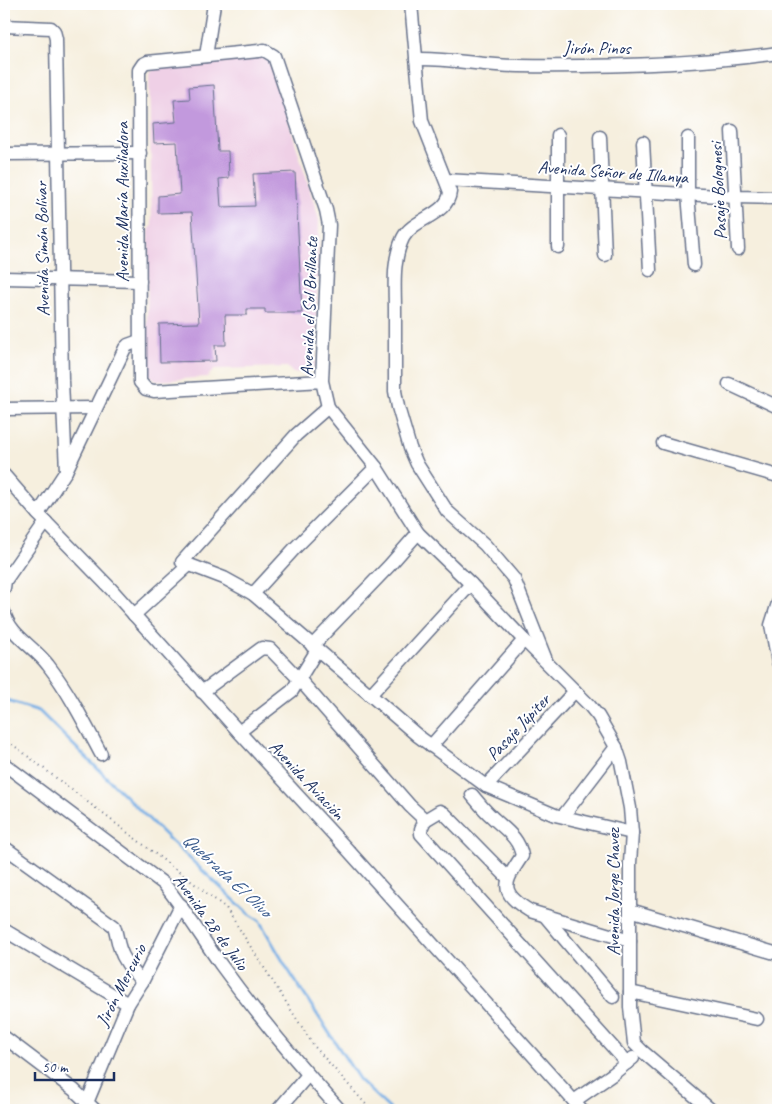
<svg xmlns="http://www.w3.org/2000/svg" width="782" height="1114" font-family="Caveat,sans-serif">
	<style>
		.built { fill: #efd0e6 }
		.lines { fill: none; stroke-linecap: round; stroke-linejoin: round }
		.stream { stroke: #75ade4; stroke-width: 3 }
		.building { fill: #c299dd }
		.minor-casing { stroke: #68728b; stroke-width: 15 }
		.path { stroke: #68728b; stroke-width: 2; stroke-dasharray: 1 4; stroke-linecap: butt }
		.minor { stroke: #fff; stroke-width: 12 }
		.labels { text-anchor: middle; dominant-baseline: central; stroke-width: 4; stroke-linejoin: round; paint-order: stroke }
		.street-label { font-size: 18px; fill: #1b2f5e; stroke: #fff }
		.water-label { font-size: 19px; font-style: italic; fill: #3a5b8d; stroke: #fff }
	</style>
	<rect width="100%" height="100%" fill="#fff"/>
	<filter id="ink" filterUnits="userSpaceOnUse"><feTurbulence type="fractalNoise" baseFrequency=".02" numOctaves="2"/><feDisplacementMap in="SourceGraphic" scale="10" xChannelSelector="R" yChannelSelector="G"/><feConvolveMatrix kernelMatrix="1 2 1 2 8 2 1 2 1" color-interpolation-filters="sRGB"/></filter>
	<filter id="wash" filterUnits="userSpaceOnUse"><feTurbulence type="fractalNoise" baseFrequency=".0096" numOctaves="4" result="noise"/><feDisplacementMap in="SourceGraphic" scale="20" xChannelSelector="R" yChannelSelector="G"/><feGaussianBlur stdDeviation="1.12" result="paint"/><feColorMatrix in="noise" values="0 0 0 0 0 0 0 0 0 0 0 0 0 0 0 0 0 1.4 0 .05"/><feComposite in="paint" operator="in"/></filter>
	<g filter="url(#wash)">
		<rect width="100%" height="100%" fill="#f6efde"/>
		<polygon class="built" points="261,56 270,61 319,220 315,365 309,371 293,373 287,367 215,369 207,377 157,381 146,371 149,231 152,226 149,73 159,65"/>
		<g class="lines">
			<polyline class="stream" points="4,700 39,711 170,840 249,914 259,920 287,968 361,1082 391,1110"/>
		</g>
		<g id="blocks">
			<polygon class="building" points="214,85 218,151 228,151 229,178 219,179 221,207 255,206 253,174 295,172 302,313 265,313 265,309 247,309 247,315 225,315 226,345 215,345 216,361 160,362 159,324 199,323 192,212 158,213 158,196 180,194 177,142 154,143 153,124 176,122 174,100 190,99 189,87"/>
		</g>
	</g>
	<g filter="url(#ink)">
		<use href="#blocks" fill-opacity="0" stroke="#68728b" stroke-width="1"/>
		<g class="lines">
			<g class="minor-casing">
				<g id="minor">
					<path d="M411 4 422 121 450 192C448 215 412 219 403 238 392 261 395 286 395 310 395 337 395 364 395 391L398 407 410 448 417 464 447 511 485 545 514 579 546 660"/>
					<polyline points="4,26 51,28 54,31 56,39 62,381 66,471"/>
					<polyline points="206,56 214,4"/>
					<path d="M416 59C451 58 484 66 519 66 606 67 692 65 778 53"/>
					<polyline points="732,131 738,249"/>
					<polyline points="558,135 558,247"/>
					<polyline points="600,137 605,255"/>
					<polyline points="688,138 688,194 694,265"/>
					<polyline points="643,142 650,270"/>
					<polyline points="4,154 140,153"/>
					<polyline points="446,180 736,197 778,198"/>
					<polyline points="4,278 140,281"/>
					<polyline points="322,381 154,391 146,389 140,382 139,70 143,64 147,62 259,51 264,50 274,56 326,210 329,225 322,381 328,407 376,467 418,533 471,584 524,640 589,705 598,716 616,747 621,762 630,808 632,833 630,863 630,1007 634,1043 642,1051 711,1110"/>
					<polyline points="729,384 778,407"/>
					<polyline points="328,407 296,435 182,562 224,578 253,594 418,736 486,786 555,815 632,833"/>
					<polyline points="4,409 95,408"/>
					<polyline points="663,443 778,476"/>
					<polyline points="4,475 38,514 111,589 239,732 347,849 582,1110"/>
					<polyline points="38,514 66,471 125,348 128,345 139,341"/>
					<polyline points="4,588 5,581 46,522"/>
					<polyline points="253,594 296,547 376,467"/>
					<polyline points="778,603 771,625 778,662"/>
					<path d="M4 612C10 636 34 646 48 665 69 692 85 724 101 754"/>
					<polyline points="134,615 189,565"/>
					<polyline points="312,646 389,566 418,533"/>
					<polyline points="202,692 259,650 262,648 270,649 299,679 410,806 425,820 440,811 444,813 508,878"/>
					<polyline points="370,695 471,584"/>
					<polyline points="239,732 292,691 317,650"/>
					<polyline points="431,746 524,640"/>
					<path d="M4 764 164 884C185 910 202 938 221 965 258 1016 298 1064 340 1110"/>
					<polyline points="486,786 575,691"/>
					<path d="M472 795C478 802 484 810 491 816 504 829 519 837 522 856 504 883 498 892 530 911L630 941"/>
					<polyline points="563,816 616,747"/>
					<polyline points="425,820 421,829 421,834 627,1063"/>
					<path d="M4 847 114 926C117 934 117 941 120 949 124 962 134 972 142 982"/>
					<polyline points="630,910 778,954"/>
					<polyline points="545,916 613,997"/>
					<polyline points="4,930 128,1004"/>
					<polyline points="630,992 757,1019"/>
					<polyline points="4,1037 74,1090 95,1110"/>
					<polyline points="574,1101 613,1074 633,1058"/>
					<polyline points="84,1110 128,1004 142,982 181,905"/>
					<polyline points="278,1110 308,1075"/>
				</g>
			</g>
			<polyline class="path" points="4,738 226,908 314,1046 371,1110"/>
			<use href="#minor" class="minor"/>
		</g>
	</g>
	<g class="labels">
		<g class="street-label">
			<text x="597" y="48">Jirón Pinos</text>
			<text transform="translate(613 172) rotate(4)">Avenida Señor de Illanya</text>
			<text transform="translate(718 191) rotate(-93)">Pasaje Bolognesi</text>
			<text transform="translate(122 202) rotate(-90)">Avenida María Auxiliadora</text>
			<text transform="translate(42 249) rotate(-91)">Avenida Simón Bolívar</text>
			<text transform="translate(309 307) rotate(-88)">Avenida el Sol Brillante</text>
			<text transform="translate(518 727) rotate(-47)">Pasaje Júpiter</text>
			<text transform="translate(307 780) rotate(47)">Avenida Aviación</text>
			<text transform="translate(613 892) rotate(-90)">Avenida Jorge Chavez</text>
			<text transform="translate(211 922) rotate(54)">Avenida 28 de Julio</text>
			<text transform="translate(121 985) rotate(-63)">Jirón Mercurio</text>
		</g>
		<g class="water-label">
			<text transform="translate(227 875) rotate(43)">Quebrada El Olivo</text>
		</g>
	</g>
	<rect width="782" height="1114" fill="none" stroke="#fff" stroke-width="20"/>
	<path d="M35 1072v8h79v-8" fill="none" stroke="#1b2f5e" stroke-width="2.5"/>
	<text x="42" y="1072" font-size="15" fill="#1b2f5e" stroke="#ffffff" stroke-width="4" paint-order="stroke">50 m</text>
</svg>
